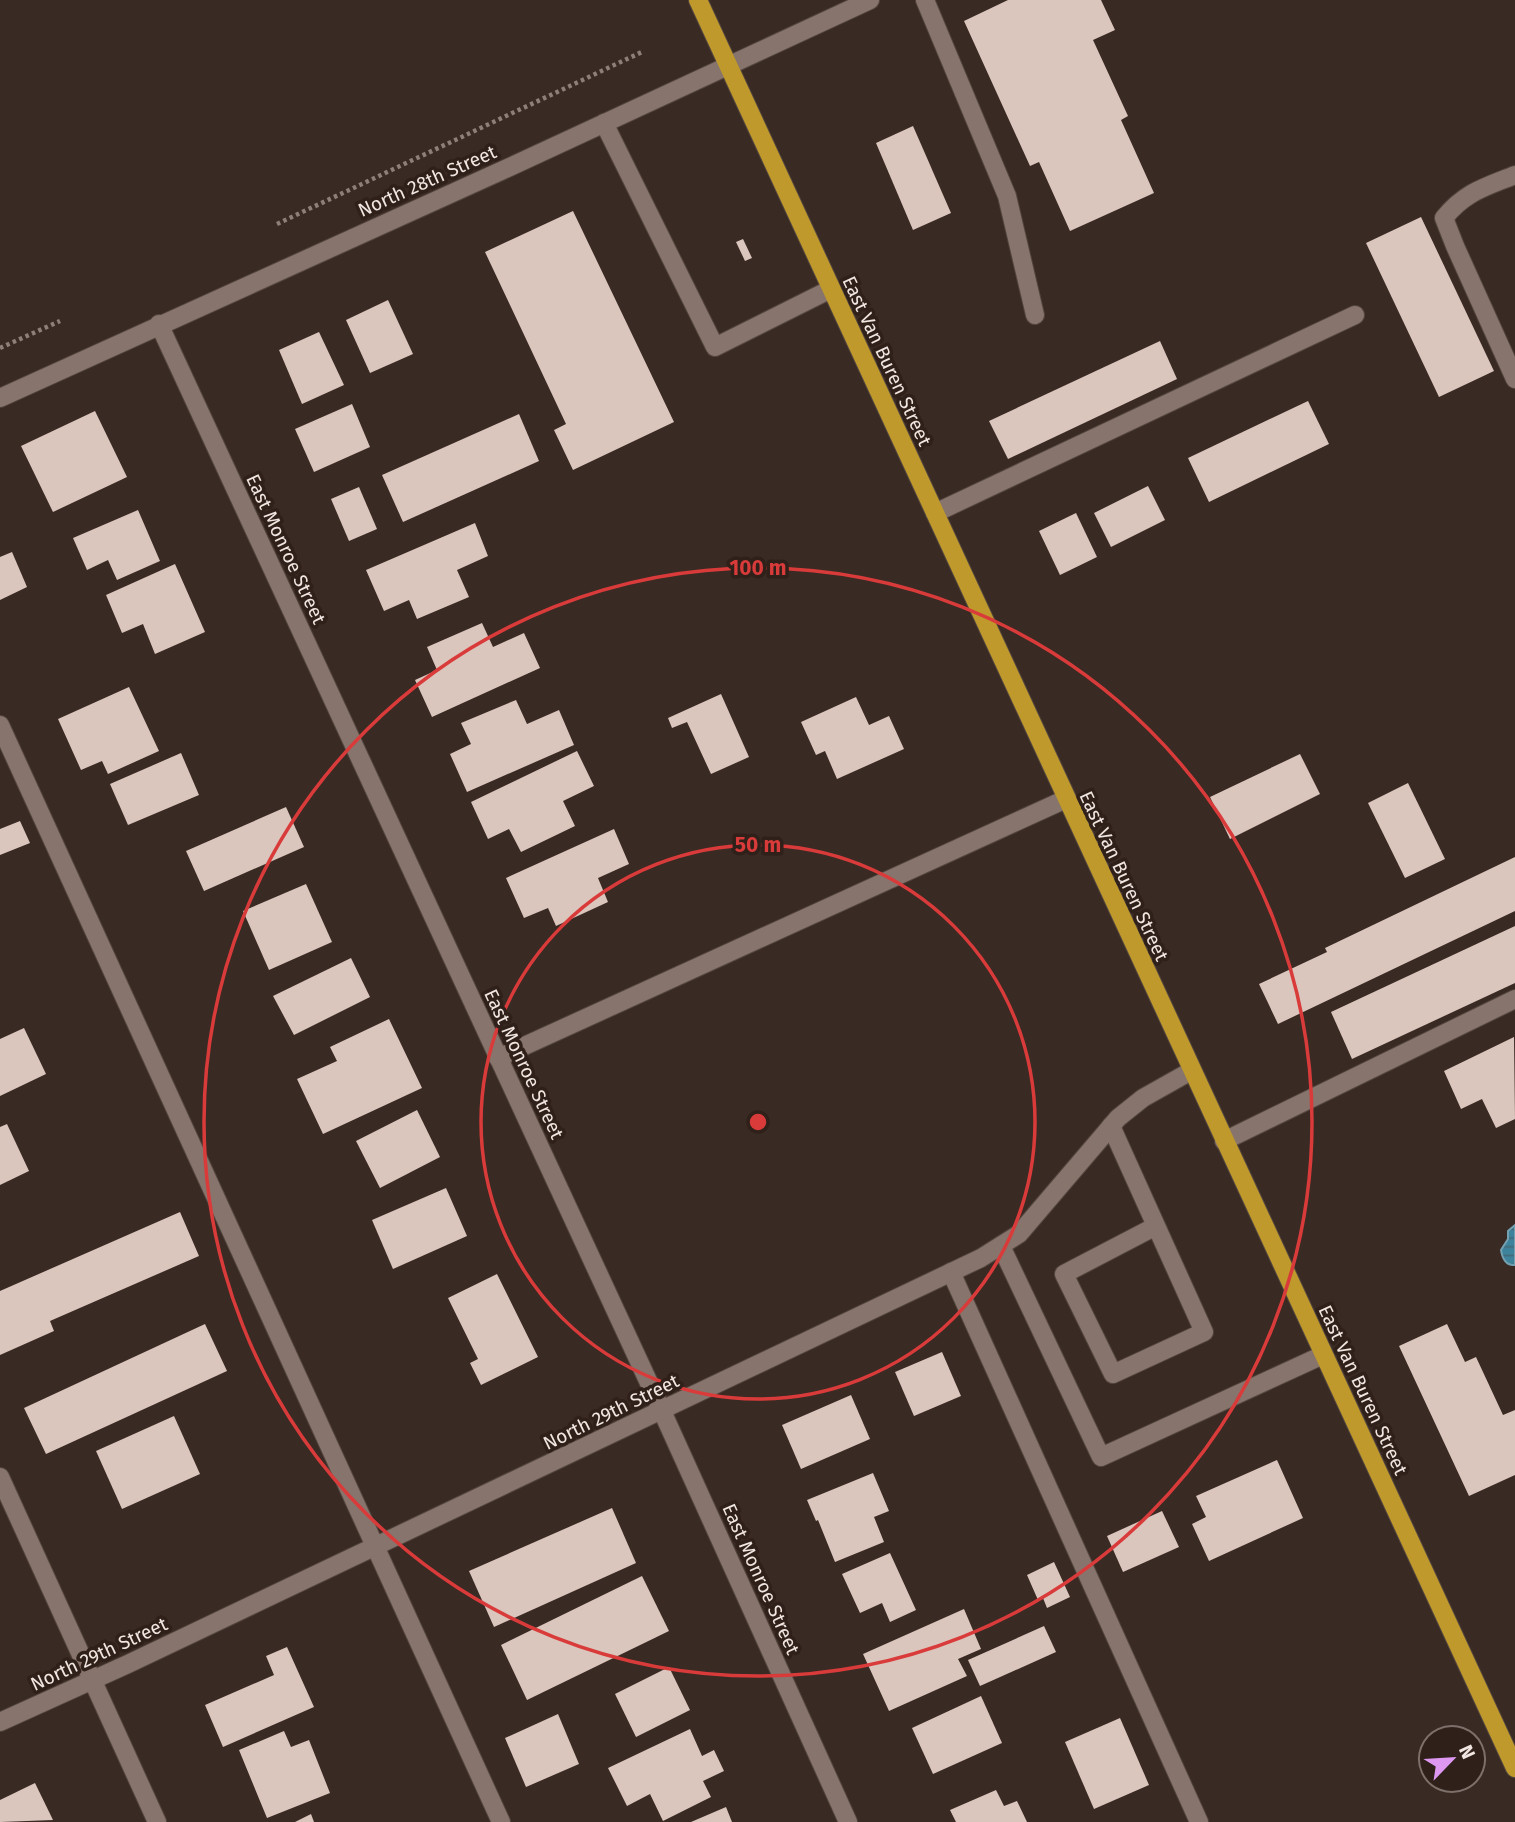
<svg xmlns="http://www.w3.org/2000/svg" width="1515" height="1822" font-family="'Fira Sans',sans-serif">
	<style>
		.water { fill: url(#water-rules); stroke: #74a1b1; stroke-width: 2 }
		.building { fill: #dbc6bd }
		.lines { fill: none; stroke-linecap: round; stroke-linejoin: round }
		.minor-casing { stroke: #53463f; stroke-width: 20 }
		.major-casing { stroke: #53463f; stroke-width: 20 }
		.path { stroke: #8d807a; stroke-width: 4.5; stroke-dasharray: 3.5 3.5; stroke-linecap: butt }
		.minor { stroke: #87746c; stroke-width: 18 }
		.major { stroke: #bf992b; stroke-width: 18 }
		.ring { fill: none; stroke: #d93b3a; stroke-width: 3.5 }
		.labels { text-anchor: middle; dominant-baseline: central; stroke-width: 7; stroke-linejoin: round; paint-order: stroke }
		.street-label { font-size: 19px; fill: #f1e6e1; stroke: #30201a }
		.centre { fill: #d93b3a; stroke: #30201a; stroke-width: 3.5 }
		.ring-label { font-size: 21px; text-anchor: middle; font-weight: bold; fill: #d93b3a; stroke: #30201a; stroke-width: 7; stroke-linejoin: round; paint-order: stroke }
	</style>
	<defs>
		<pattern id="water-rules" width="6" height="5" patternUnits="userSpaceOnUse" patternTransform="scale(1.75)"><rect width="6" height="5" fill="#3e839c"/><path d="M0 2.5h6" fill="none" stroke="#426a79"/></pattern>
	</defs>
	<rect width="100%" height="100%" fill="#3a2a24"/>
	<path class="water" d="M1515 1225V1265C1506 1266 1502 1258 1501 1250L1508 1239V1231Z"/>
	<g class="building">
		<polygon points="1008,0 1101,0 1115,30 1093,40 1128,116 1121,120 1154,193 1070,231 1039,162 1030,166 964,21"/>
		<polygon points="913,126 951,213 913,230 876,143"/>
		<polygon points="573,211 674,422 573,470 554,430 566,424 485,252"/>
		<polygon points="1421,217 1494,371 1439,397 1366,243"/>
		<polygon points="743,239 752,258 745,261 736,242"/>
		<polygon points="388,300 413,354 370,373 346,320"/>
		<polygon points="319,332 344,385 302,404 279,350"/>
		<polygon points="1160,341 1177,379 1008,459 989,421"/>
		<polygon points="1308,401 1329,444 1209,502 1188,458"/>
		<polygon points="352,404 370,447 314,472 295,429"/>
		<polygon points="95,411 127,477 53,512 21,446"/>
		<polygon points="519,414 539,461 403,522 382,475"/>
		<polygon points="1148,486 1165,520 1111,547 1094,513"/>
		<polygon points="359,487 377,529 349,541 331,499"/>
		<polygon points="138,510 160,561 117,580 108,560 87,570 73,538"/>
		<polygon points="1076,513 1097,557 1060,575 1039,531"/>
		<polygon points="475,523 488,556 457,570 469,597 417,619 409,600 384,611 366,570"/>
		<polygon points="12,552 27,587 0,600 0,557"/>
		<polygon points="175,564 205,632 155,654 143,624 122,633 106,595"/>
		<polygon points="482,623 493,647 524,633 540,668 432,717 415,680 437,670 427,647"/>
		<polygon points="129,687 159,751 108,774 102,761 81,770 58,719"/>
		<polygon points="721,694 749,757 711,774 687,722 672,728 668,718"/>
		<polygon points="856,697 869,725 889,716 904,749 837,779 825,751 816,755 801,722"/>
		<polygon points="516,700 527,724 559,710 574,745 467,792 450,754 471,744 461,723"/>
		<polygon points="577,751 594,786 563,801 575,826 521,852 509,829 488,839 471,802"/>
		<polygon points="181,753 199,795 128,825 110,784"/>
		<polygon points="1300,754 1320,794 1230,839 1210,797"/>
		<polygon points="1408,783 1445,859 1405,878 1368,803"/>
		<polygon points="286,807 304,847 204,891 186,851"/>
		<polygon points="20,821 30,843 0,855 0,829"/>
		<polygon points="614,829 629,864 598,878 608,902 556,926 548,908 524,918 506,878"/>
		<polygon points="1515,857 1515,911 1278,1024 1259,984 1327,952 1325,948"/>
		<polygon points="306,884 332,942 269,970 243,911"/>
		<polygon points="1515,926 1515,983 1352,1059 1331,1012"/>
		<polygon points="351,958 370,997 294,1035 273,996"/>
		<polygon points="389,1019 422,1088 323,1134 297,1079 337,1061 330,1047"/>
		<polygon points="24,1028 46,1074 0,1096 0,1039"/>
		<polygon points="1514,1037 1515,1119 1496,1128 1482,1099 1461,1109 1444,1071"/>
		<polygon points="417,1110 440,1157 380,1188 356,1141"/>
		<polygon points="7,1124 29,1171 0,1185 0,1127"/>
		<polygon points="446,1188 467,1236 393,1269 372,1220"/>
		<polygon points="180,1212 199,1256 50,1321 54,1331 0,1355 0,1291"/>
		<polygon points="497,1274 538,1357 481,1385 470,1363 478,1359 448,1298"/>
		<polygon points="205,1324 227,1371 46,1454 24,1408"/>
		<polygon points="1447,1324 1465,1362 1476,1357 1503,1415 1515,1410 1515,1475 1469,1496 1399,1346"/>
		<polygon points="942,1352 961,1396 914,1416 895,1372"/>
		<polygon points="851,1395 870,1439 801,1469 782,1425"/>
		<polygon points="174,1416 200,1474 122,1509 96,1451"/>
		<polygon points="1277,1460 1303,1518 1209,1561 1192,1524 1206,1517 1196,1496"/>
		<polygon points="873,1473 889,1511 874,1517 884,1542 835,1562 818,1520 816,1521 807,1500"/>
		<polygon points="612,1508 636,1563 494,1627 469,1571"/>
		<polygon points="1162,1511 1179,1547 1123,1572 1107,1536"/>
		<polygon points="890,1553 916,1610 890,1622 882,1603 860,1613 842,1574"/>
		<polygon points="1054,1562 1070,1597 1047,1608 1043,1598 1038,1600 1027,1575"/>
		<polygon points="642,1576 669,1631 527,1700 501,1645"/>
		<polygon points="964,1609 981,1649 958,1659 967,1676 889,1711 863,1654"/>
		<polygon points="1044,1626 1056,1652 980,1686 968,1660"/>
		<polygon points="287,1647 314,1707 223,1747 205,1705 274,1675 266,1656"/>
		<polygon points="669,1667 690,1710 636,1737 615,1694"/>
		<polygon points="981,1696 1002,1743 933,1774 912,1728"/>
		<polygon points="558,1714 579,1764 526,1787 505,1738"/>
		<polygon points="1120,1718 1149,1785 1094,1809 1065,1742"/>
		<polygon points="690,1729 702,1756 714,1750 724,1771 703,1781 711,1797 663,1821 650,1794 627,1806 608,1768"/>
		<polygon points="284,1731 291,1747 309,1740 330,1793 267,1818 239,1750"/>
		<polygon points="35,1783 53,1820 0,1822 0,1800"/>
		<polygon points="996,1790 1004,1806 1017,1801 1027,1822 956,1822 950,1810"/>
		<polygon points="726,1807 732,1822 691,1822"/>
		<polygon points="311,1814 314,1822 295,1822"/>
	</g>
	<g class="lines">
		<g class="minor-casing">
			<g id="minor">
				<polyline points="925,0 1007,196 1035,315"/>
				<polyline points="604,123 715,347 831,289"/>
				<path d="M1515 175C1485 187 1465 192 1444 218L1455 246 1515 379"/>
				<polyline points="159,324 662,1411 848,1822"/>
				<polyline points="0,398 512,166 870,0"/>
				<polyline points="935,513 1355,315"/>
				<polyline points="0,725 501,1822"/>
				<polyline points="498,1058 1066,799"/>
				<polyline points="1111,1126 1204,1332 1113,1374 1064,1274 1156,1226"/>
				<polyline points="1224,1141 1515,999"/>
				<polyline points="1001,1246 1101,1457 1323,1355"/>
				<polyline points="951,1272 1199,1822"/>
				<polyline points="0,1477 157,1822"/>
				<polyline points="0,1722 128,1664 981,1258 1019,1234 1118,1118 1143,1098 1191,1071"/>
			</g>
		</g>
		<g class="major-casing">
			<polyline id="major" points="698,0 1515,1768"/>
		</g>
		<g class="path">
			<polyline points="277,224 644,51"/>
			<polyline points="0,348 60,321"/>
		</g>
		<use href="#minor" class="minor"/>
		<use href="#major" class="major"/>
	</g>
	<g class="ring">
		<circle cx="758" cy="1122" r="277"/>
		<circle cx="758" cy="1122" r="554"/>
	</g>
	<g class="labels">
		<g class="street-label">
			<text transform="translate(427 181) rotate(-24)">North 28th Street</text>
			<text transform="translate(887 361) rotate(65)">East Van Buren Street</text>
			<text transform="translate(286 549) rotate(65)">East Monroe Street</text>
			<text transform="translate(1124 876) rotate(65)">East Van Buren Street</text>
			<text transform="translate(524 1064) rotate(65)">East Monroe Street</text>
			<text transform="translate(1363 1390) rotate(65)">East Van Buren Street</text>
			<text transform="translate(611 1412) rotate(-26)">North 29th Street</text>
			<text transform="translate(761 1579) rotate(66)">East Monroe Street</text>
			<text transform="translate(99 1654) rotate(-25)">North 29th Street</text>
		</g>
	</g>
	<circle cx="758" cy="1122" r="10" class="centre"/>
	<g class="ring-label">
		<text x="758" y="575">100 m</text>
		<text x="758" y="852">50 m</text>
	</g>
	<g transform="translate(1452 1759) rotate(65)"><circle r="33" fill="#30201a" stroke="#7d6f6a" stroke-width="2"/>
	<path d="M0-5L12 26L0 18L-12 26Z" fill="#de98f2"/>
	<text y="-10" font-size="19" font-weight="bold" text-anchor="middle" fill="#f1e6e1">N</text>
	</g>
</svg>
